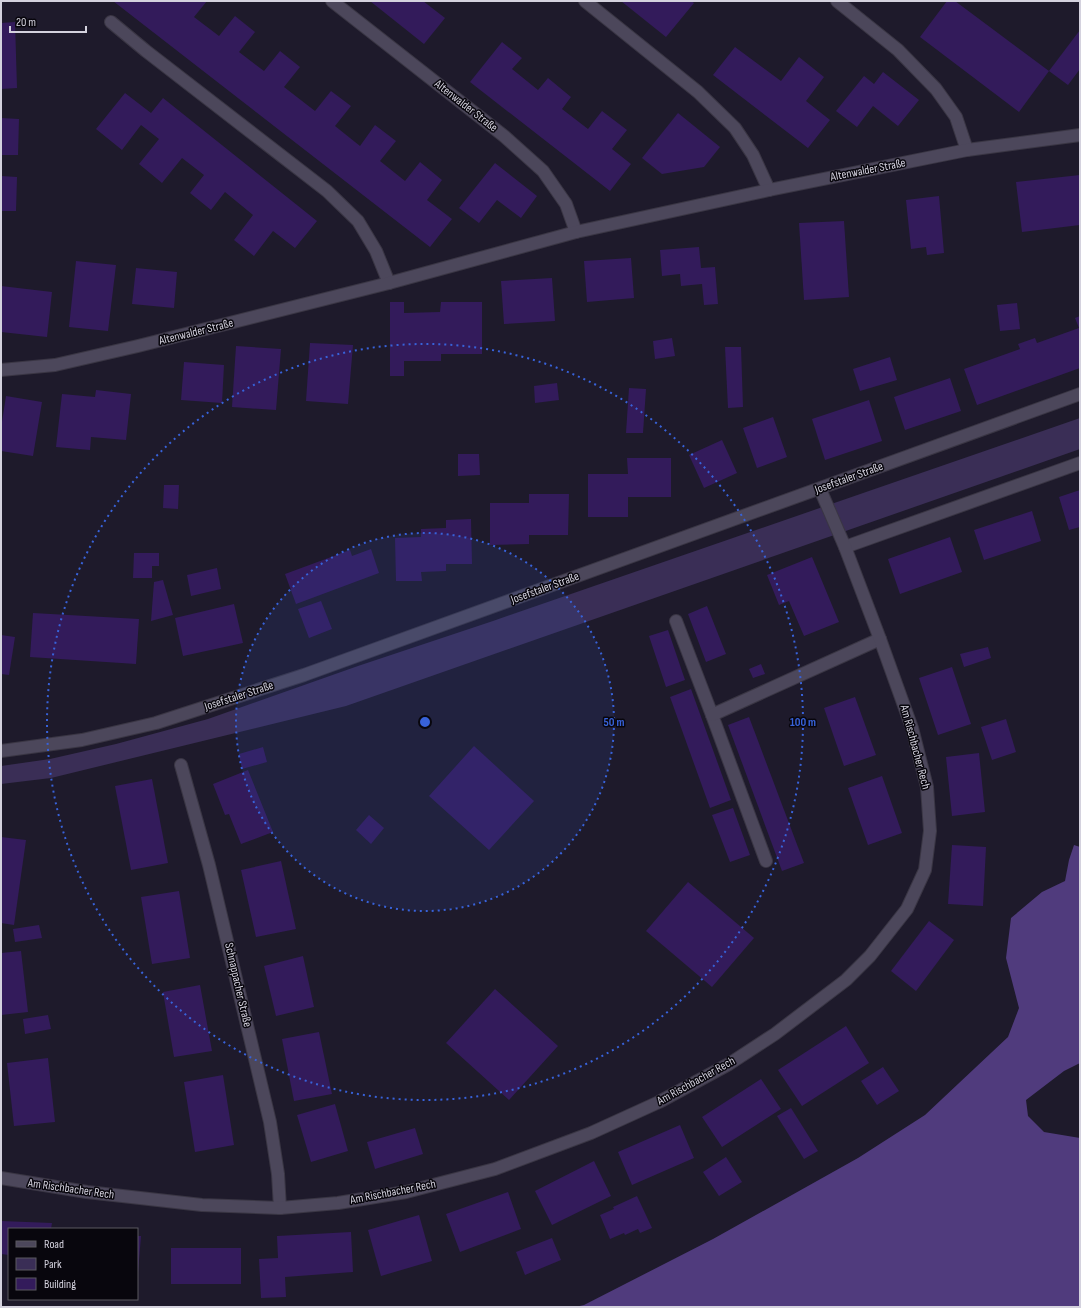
<svg xmlns="http://www.w3.org/2000/svg" width="1081" height="1308" font-family="'Sofia Sans Condensed',sans-serif">
	<style>
		.green { fill: #3a2e56 }
		.forest { fill: #503b7d }
		.building { fill: #331b5b }
		.lines { fill: none; stroke-linecap: round; stroke-linejoin: round }
		.minor-casing { stroke: #3a3644; stroke-width: 14 }
		.minor { stroke: #4c475b; stroke-width: 12 }
		.ring { fill: none; stroke: #3862d9; stroke-width: 2; stroke-dasharray: 2 4 }
		.labels { text-anchor: middle; dominant-baseline: central; stroke-width: 3; stroke-linejoin: round; paint-order: stroke }
		.street-label { font-size: 12px; fill: #d4d2de; stroke: #08060d }
		.centre { fill: #3862d9; stroke: #08060d; stroke-width: 2 }
		.ring-label { font-size: 12px; text-anchor: middle; font-weight: bold; fill: #3862d9; stroke: #08060d; stroke-width: 3; stroke-linejoin: round; paint-order: stroke }
	</style>
	<rect width="100%" height="100%" fill="#1e1a2b"/>
	<polygon class="green" points="1080,418 1080,449 346,706 51,778 1,784 1,766 50,759 116,744 208,719 358,666 493,621"/>
	<polygon class="forest" points="1074,845 1080,847 1080,1063 1064,1071 1026,1100 1028,1116 1044,1132 1080,1138 1080,1307 575,1307 584,1305 713,1239 858,1158 925,1115 1008,1037 1019,1008 1006,958 1011,918 1042,892 1065,881 1069,860"/>
	<g class="building">
		<polygon points="113,1 207,1 194,17 219,36 235,16 255,32 239,52 264,71 280,51 300,67 284,87 315,111 331,91 351,106 335,126 360,146 375,125 396,141 380,161 405,181 420,162 442,180 427,200 452,219 430,247"/>
		<polygon points="370,1 423,1 445,18 424,44"/>
		<polygon points="621,1 691,1 694,3 666,37"/>
		<polygon points="947,1 955,1 1049,71 1019,112 920,37"/>
		<polygon points="15,22 17,88 1,89 1,23"/>
		<polygon points="1080,30 1080,69 1068,85 1049,71"/>
		<polygon points="502,42 522,58 512,69 538,90 548,78 571,97 562,109 588,129 602,111 627,130 612,149 631,164 610,191 470,82"/>
		<polygon points="735,47 781,81 799,57 824,77 806,101 830,120 808,148 713,75"/>
		<polygon points="883,72 919,100 898,126 873,106 857,127 836,111 864,76 874,84"/>
		<polygon points="125,93 151,113 163,98 317,221 295,248 273,231 254,256 234,240 253,215 225,192 211,210 190,193 204,175 182,158 162,183 139,164 159,139 141,125 122,150 96,129"/>
		<polygon points="678,113 720,147 704,167 662,174 642,158"/>
		<polygon points="1,118 19,119 18,155 1,155"/>
		<polygon points="495,163 537,196 521,218 497,200 479,223 459,208"/>
		<polygon points="1080,175 1080,225 1022,232 1016,182"/>
		<polygon points="1,176 17,177 16,211 1,211"/>
		<polygon points="939,196 944,253 927,255 926,247 911,249 906,200"/>
		<polygon points="844,221 849,297 804,300 799,223"/>
		<polygon points="699,247 701,268 715,267 718,304 704,305 702,284 681,286 680,274 662,276 660,250"/>
		<polygon points="631,258 634,298 587,302 584,261"/>
		<polygon points="76,261 116,265 108,331 69,327"/>
		<polygon points="136,268 177,272 174,308 132,304"/>
		<polygon points="552,278 555,321 504,324 501,281"/>
		<polygon points="1,286 52,292 47,337 1,332"/>
		<polygon points="390,302 404,302 404,313 440,312 441,302 482,302 482,354 441,354 441,361 404,361 404,376 390,376"/>
		<polygon points="1017,303 1020,329 1000,331 997,305"/>
		<polygon points="1080,316 1080,368 977,405 964,369 1020,349 1018,344 1035,338 1037,343 1079,328 1075,318"/>
		<polygon points="672,338 675,356 655,359 653,341"/>
		<polygon points="310,343 353,345 348,404 306,401"/>
		<polygon points="236,346 281,349 276,410 232,407"/>
		<polygon points="725,347 741,347 743,407 728,408"/>
		<polygon points="890,357 897,380 860,391 853,369"/>
		<polygon points="184,362 224,365 222,403 181,400"/>
		<polygon points="950,378 961,411 905,430 894,397"/>
		<polygon points="557,383 559,400 535,403 534,386"/>
		<polygon points="629,388 646,389 643,433 626,433"/>
		<polygon points="96,390 131,394 126,440 91,437 90,450 56,447 62,394 95,397"/>
		<polygon points="6,396 42,402 33,456 1,451 1,428"/>
		<polygon points="869,400 882,441 825,460 812,419"/>
		<polygon points="773,417 787,457 757,468 743,428"/>
		<polygon points="722,440 737,473 704,488 689,455"/>
		<polygon points="458,454 479,454 480,475 458,476"/>
		<polygon points="627,458 671,458 671,497 628,497 628,517 588,517 588,474 628,474"/>
		<polygon points="164,485 179,485 178,509 163,508"/>
		<polygon points="1080,490 1080,527 1069,530 1059,497"/>
		<polygon points="529,494 569,494 568,535 529,535 529,544 490,545 490,503 529,503"/>
		<polygon points="1032,511 1041,541 984,560 974,530"/>
		<polygon points="471,519 472,564 446,564 446,571 421,572 422,581 396,581 395,538 421,537 421,529 446,528 446,520"/>
		<polygon points="950,537 962,572 900,594 888,559"/>
		<polygon points="371,549 379,573 296,604 285,574 350,550 352,556"/>
		<polygon points="134,553 159,553 159,566 152,566 152,578 133,578"/>
		<polygon points="812,557 839,622 804,636 789,601 779,605 767,575"/>
		<polygon points="217,568 221,589 191,596 187,575"/>
		<polygon points="163,580 173,615 151,621 154,582"/>
		<polygon points="321,601 332,629 309,638 298,609"/>
		<polygon points="234,604 243,643 183,656 175,618"/>
		<polygon points="707,606 726,654 706,662 688,614"/>
		<polygon points="33,613 139,619 136,664 30,657"/>
		<polygon points="668,630 685,680 666,687 649,636"/>
		<polygon points="1,635 15,637 9,675 1,674"/>
		<polygon points="988,647 991,658 964,667 960,654"/>
		<polygon points="761,664 765,674 753,678 749,669"/>
		<polygon points="952,667 971,724 938,735 919,678"/>
		<polygon points="691,689 731,800 710,808 670,697"/>
		<polygon points="855,697 876,755 844,766 824,708"/>
		<polygon points="749,717 804,863 782,871 728,725"/>
		<polygon points="1006,719 1016,752 992,760 981,727"/>
		<polygon points="474,746 534,801 489,850 429,796"/>
		<polygon points="263,747 267,762 242,769 239,754"/>
		<polygon points="979,753 985,812 952,816 946,757"/>
		<polygon points="248,770 273,832 241,844 229,814 225,815 213,784"/>
		<polygon points="882,776 902,833 868,845 848,788"/>
		<polygon points="152,779 168,863 131,870 115,786"/>
		<polygon points="733,808 750,855 730,862 712,815"/>
		<polygon points="369,815 384,828 371,844 356,830"/>
		<polygon points="1,837 26,840 14,925 1,923"/>
		<polygon points="952,845 986,847 983,906 948,904"/>
		<polygon points="281,861 296,929 256,937 241,870"/>
		<polygon points="688,882 754,938 712,987 646,931"/>
		<polygon points="179,891 190,958 152,964 141,897"/>
		<polygon points="929,921 954,940 916,991 891,971"/>
		<polygon points="39,925 42,938 15,942 13,929"/>
		<polygon points="21,951 28,1012 1,1015 1,953"/>
		<polygon points="303,956 314,1007 276,1016 264,966"/>
		<polygon points="200,985 212,1051 174,1057 163,992"/>
		<polygon points="495,989 558,1046 509,1100 446,1043"/>
		<polygon points="48,1015 51,1029 25,1034 23,1019"/>
		<polygon points="846,1026 869,1063 802,1106 778,1070"/>
		<polygon points="319,1032 332,1094 294,1101 282,1039"/>
		<polygon points="48,1058 55,1122 14,1126 7,1063"/>
		<polygon points="883,1067 899,1091 877,1105 861,1081"/>
		<polygon points="223,1075 234,1145 195,1152 184,1082"/>
		<polygon points="761,1079 781,1109 722,1147 702,1117"/>
		<polygon points="335,1104 348,1151 311,1162 297,1115"/>
		<polygon points="791,1108 818,1151 804,1159 777,1116"/>
		<polygon points="680,1125 694,1158 632,1185 618,1152"/>
		<polygon points="415,1128 423,1154 375,1169 367,1142"/>
		<polygon points="726,1157 742,1182 719,1196 703,1172"/>
		<polygon points="594,1161 611,1196 552,1225 535,1191"/>
		<polygon points="508,1192 521,1229 460,1252 446,1214"/>
		<polygon points="637,1196 652,1228 640,1233 638,1229 625,1235 624,1233 610,1239 600,1215 614,1209 613,1207"/>
		<polygon points="419,1215 432,1261 381,1276 368,1230"/>
		<polygon points="1,1221 52,1223 51,1229 9,1229 9,1255 1,1254"/>
		<polygon points="351,1232 353,1272 285,1277 286,1297 261,1298 259,1259 278,1258 277,1236"/>
		<polygon points="137,1236 141,1236 138,1273 137,1273"/>
		<polygon points="552,1238 561,1260 525,1275 516,1252"/>
		<rect x="171" y="1248" width="70" height="36"/>
	</g>
	<g class="lines">
		<g class="minor-casing">
			<g id="minor">
				<polyline points="332,1 504,136 543,171 566,204 576,232"/>
				<polyline points="585,1 698,92 735,128 753,155 769,190"/>
				<polyline points="837,1 898,50 936,89 956,117 967,150"/>
				<polyline points="111,22 146,51 327,191 358,221 376,251 389,283"/>
				<polyline points="1,370 55,365 138,346 389,283 576,232 769,190 967,150 1080,135"/>
				<polyline points="845,547 1080,463"/>
				<polyline points="676,621 712,715 766,861"/>
				<polyline points="712,715 880,639"/>
				<polyline points="1,751 82,740 156,723 304,675 1080,394"/>
				<polyline points="181,765 209,865 256,1063 270,1122 278,1174 280,1208"/>
				<polyline points="1,1178 87,1192 202,1205 280,1208 338,1203 406,1192 495,1169 591,1133 659,1102 729,1064 775,1034 846,980 870,956 907,909 925,870 930,831 927,787 912,728 880,639 845,547 820,489"/>
			</g>
		</g>
		<use href="#minor" class="minor"/>
	</g>
	<circle cx="425" cy="722" r="189" fill="#3862d9" fill-opacity=".12"/>
	<g class="ring">
		<circle cx="425" cy="722" r="189"/>
		<circle cx="425" cy="722" r="378"/>
	</g>
	<g class="labels">
		<g class="street-label">
			<text transform="translate(466 106) rotate(38)">Altenwalder Straße</text>
			<text transform="translate(868 170) rotate(-11)">Altenwalder Straße</text>
			<text transform="translate(196 332) rotate(-14)">Altenwalder Straße</text>
			<text transform="translate(849 478) rotate(-20)">Josefstaler Straße</text>
			<text transform="translate(545 588) rotate(-20)">Josefstaler Straße</text>
			<text transform="translate(239 696) rotate(-18)">Josefstaler Straße</text>
			<text transform="translate(915 747) rotate(75)">Am Rischbacher Rech</text>
			<text transform="translate(238 985) rotate(77)">Schnappacher Straße</text>
			<text transform="translate(696 1081) rotate(-29)">Am Rischbacher Rech</text>
			<text transform="translate(71 1189) rotate(8)">Am Rischbacher Rech</text>
			<text transform="translate(393 1192) rotate(-11)">Am Rischbacher Rech</text>
		</g>
	</g>
	<circle cx="425" cy="722" r="6" class="centre"/>
	<g class="ring-label">
		<text x="614" y="726">50 m</text>
		<text x="803" y="726">100 m</text>
	</g>
	<rect width="1081" height="1308" fill="none" stroke="#d4d2de" stroke-width="4"/>
	<rect x="8" y="1228" width="130" height="72" fill="#08060d" stroke="#5a5861"/>
	<rect x="16" y="1241" width="20" height="6" fill="#4c475b" stroke="#5a5861"/>
	<text x="44" y="1248" font-size="12" fill="#d4d2de">Road</text>
	<rect x="16" y="1258" width="20" height="12" fill="#3a2e56" stroke="#5a5861"/>
	<text x="44" y="1268" font-size="12" fill="#d4d2de">Park</text>
	<rect x="16" y="1278" width="20" height="12" fill="#331b5b" stroke="#5a5861"/>
	<text x="44" y="1288" font-size="12" fill="#d4d2de">Building</text>
	<path d="M10 26v6h76v-6" fill="none" stroke="#d4d2de" stroke-width="2"/>
	<text x="16" y="26" font-size="12" fill="#d4d2de" stroke="#08060d" stroke-width="3" paint-order="stroke">20 m</text>
</svg>
